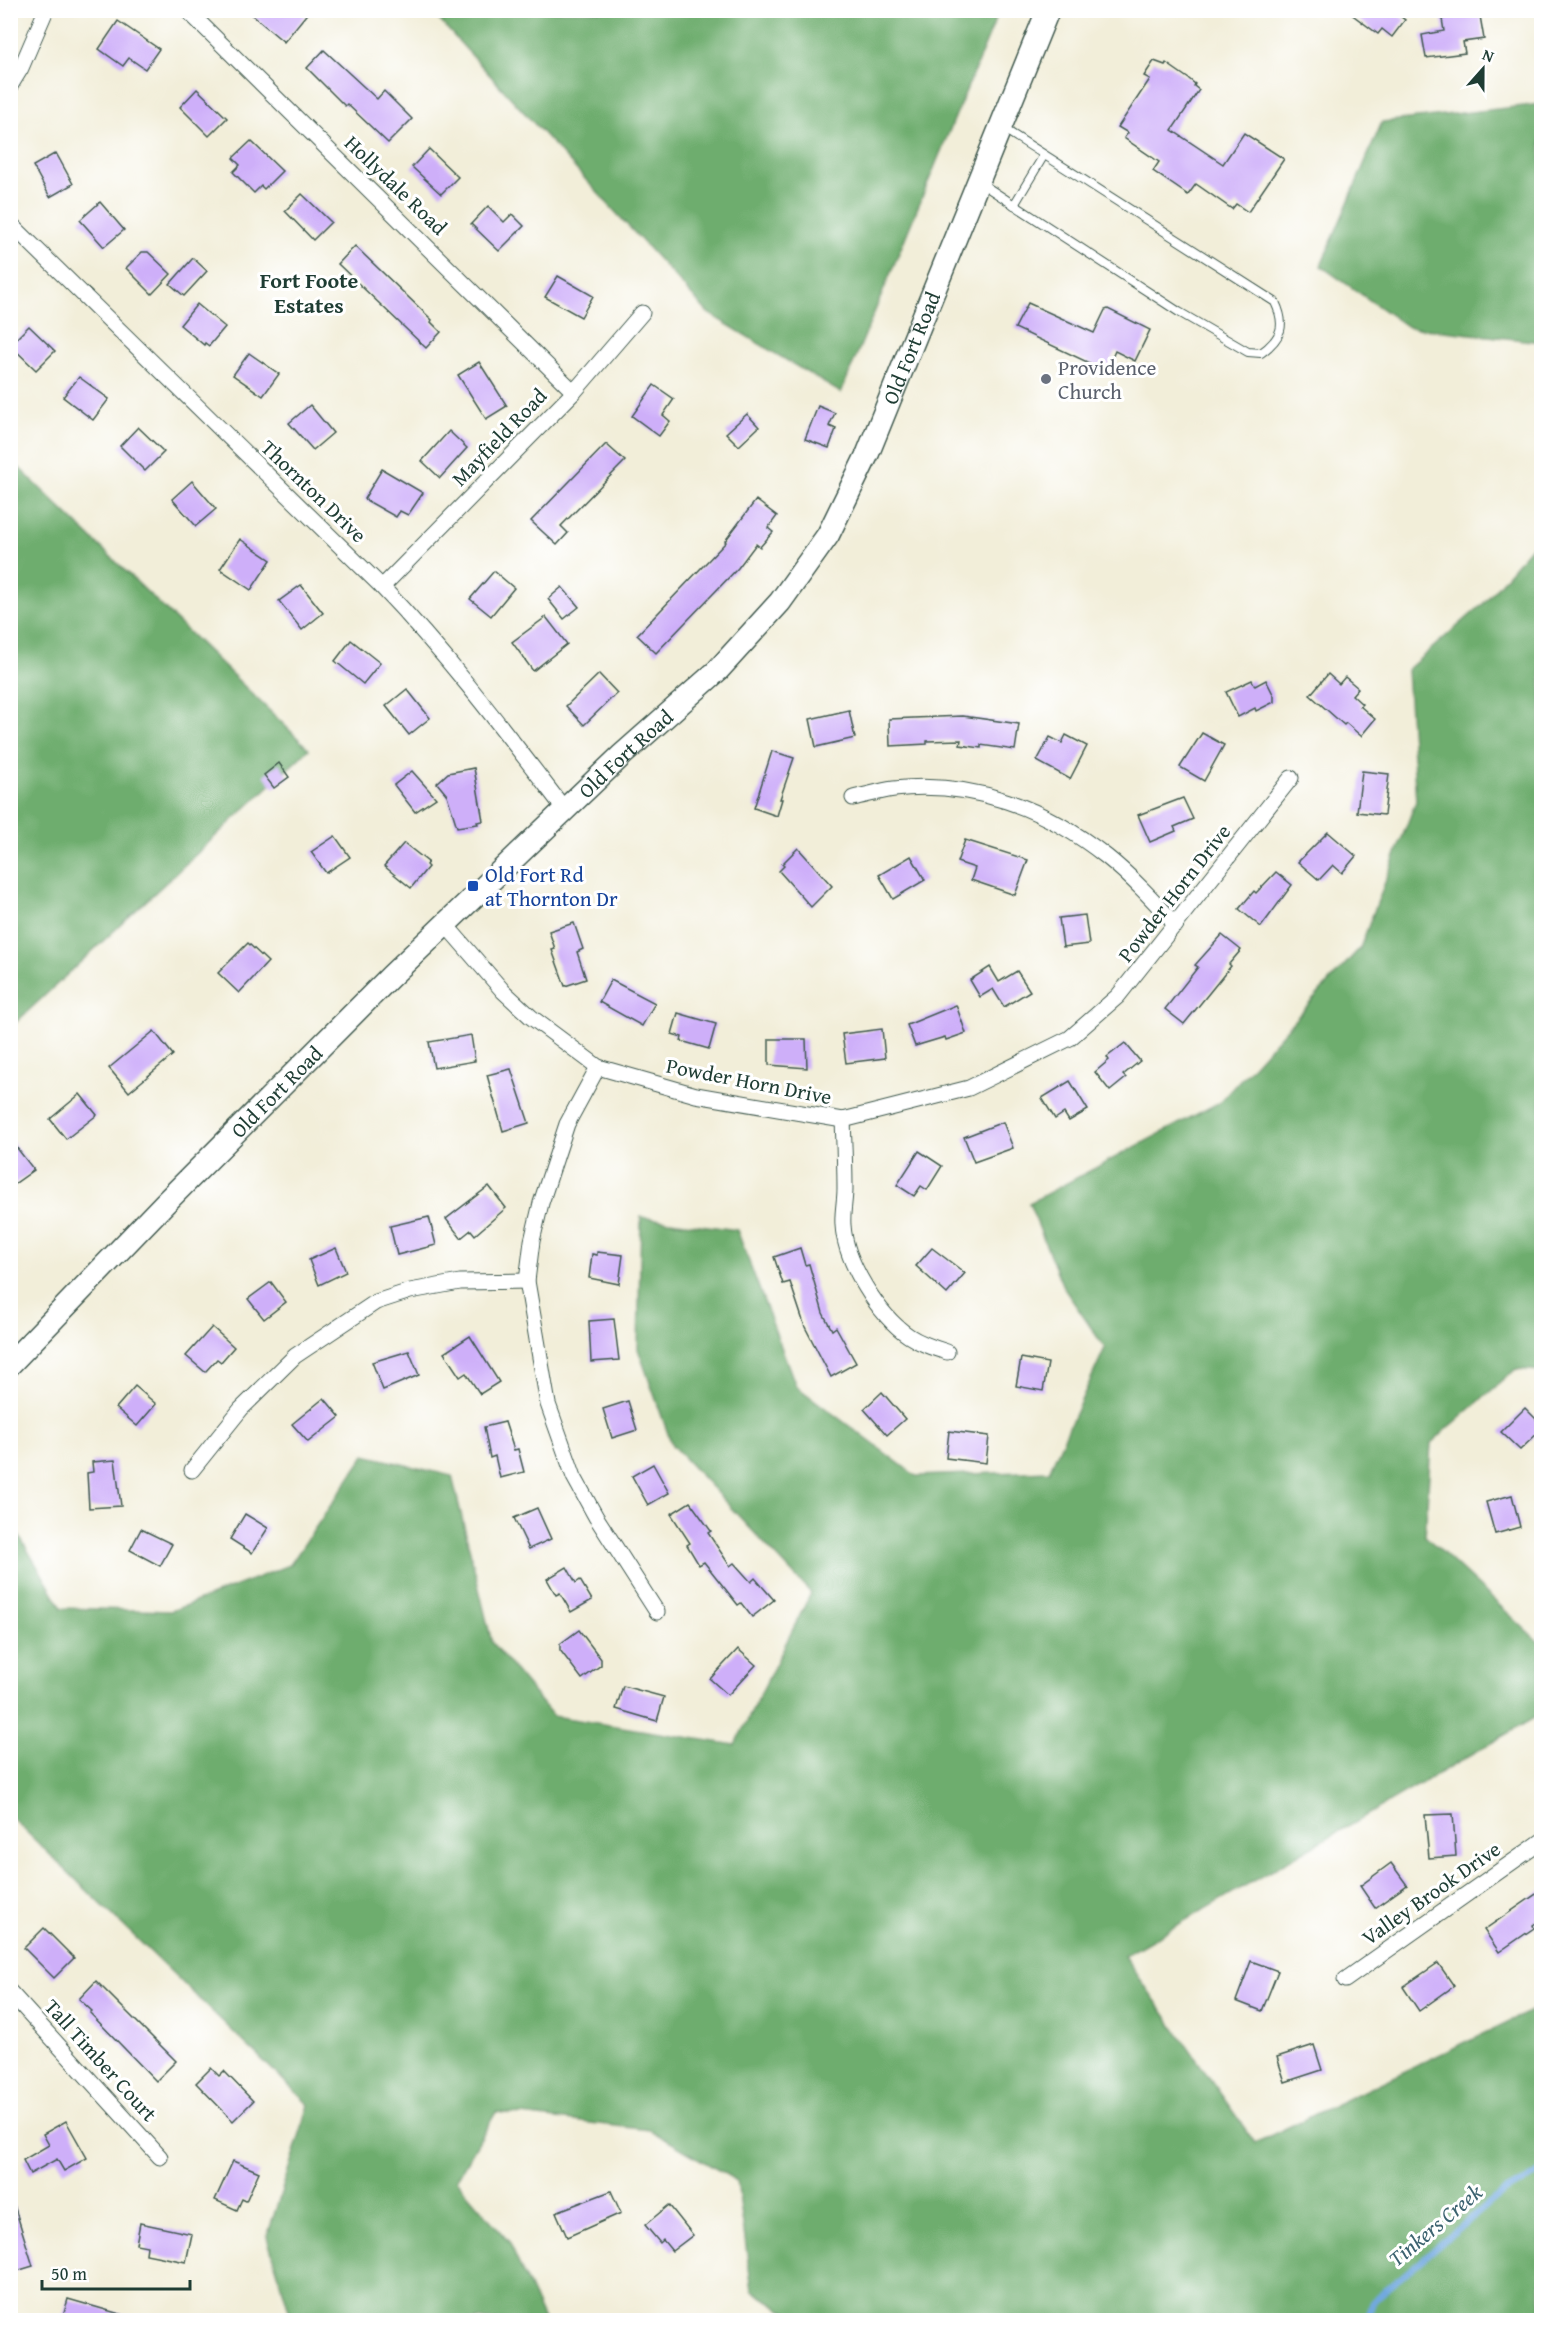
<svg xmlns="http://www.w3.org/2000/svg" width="1552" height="2331" font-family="'Gentium Book Plus',serif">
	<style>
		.forest { fill: #6ead6e; stroke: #467551; stroke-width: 1.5 }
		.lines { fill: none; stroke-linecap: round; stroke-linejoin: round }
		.stream { stroke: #71a9e0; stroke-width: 6 }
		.building { fill: #ceaff9 }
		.lane-casing { stroke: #3f584d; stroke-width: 10 }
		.street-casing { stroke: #3f584d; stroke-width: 17 }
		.secondary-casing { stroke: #3f584d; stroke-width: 25 }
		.lane { stroke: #fff; stroke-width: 8 }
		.street { stroke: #fff; stroke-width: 15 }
		.secondary { stroke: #fff; stroke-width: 22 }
		.worship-dot { fill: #6b7280; stroke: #fff; stroke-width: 2 }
		.transit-dot { fill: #1a4fb4; stroke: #fff; stroke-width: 2 }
		.labels { text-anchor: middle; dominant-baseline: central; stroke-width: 6; stroke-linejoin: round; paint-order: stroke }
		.street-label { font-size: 21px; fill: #1f3d34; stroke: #fff }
		.worship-label { font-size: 21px; fill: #5b616d; stroke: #fff; text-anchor: start }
		.transit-label { font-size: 21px; fill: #164399; stroke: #fff; text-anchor: start }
		.neighbourhood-label { font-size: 22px; font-weight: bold; fill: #1f3d34; stroke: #fff }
		.water-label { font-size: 22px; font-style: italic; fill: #3c6370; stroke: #fff }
	</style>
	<rect width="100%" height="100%" fill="#fff"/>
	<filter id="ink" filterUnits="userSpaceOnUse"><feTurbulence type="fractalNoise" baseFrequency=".0167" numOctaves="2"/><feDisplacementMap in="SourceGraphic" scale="12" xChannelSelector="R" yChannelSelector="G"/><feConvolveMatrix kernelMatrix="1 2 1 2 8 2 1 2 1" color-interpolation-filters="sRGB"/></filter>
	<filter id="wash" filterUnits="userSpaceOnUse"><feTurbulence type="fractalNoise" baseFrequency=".008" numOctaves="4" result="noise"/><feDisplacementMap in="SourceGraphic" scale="24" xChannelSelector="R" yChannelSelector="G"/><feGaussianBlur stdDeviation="1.35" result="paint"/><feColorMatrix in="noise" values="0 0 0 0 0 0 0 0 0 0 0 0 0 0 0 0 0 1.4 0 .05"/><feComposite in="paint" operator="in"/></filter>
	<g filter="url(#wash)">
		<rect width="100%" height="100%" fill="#f2eed9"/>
		<g class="forest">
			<polygon points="431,11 999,11 841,393 708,313"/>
			<polygon points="1541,104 1541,342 1408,327 1321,266 1382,122"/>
			<polygon points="11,460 309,749 11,1027"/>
			<polygon points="1541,535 1541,1371 1516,1369 1431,1443 1425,1536 1541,1644 1541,1714 1124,1956 1255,2143 1541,2006 1541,2320 799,2320 752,2290 737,2181 650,2130 496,2112 456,2180 509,2242 544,2320 292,2320 267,2237 309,2105 11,1817 11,1522 62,1608 171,1611 290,1565 365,1455 452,1476 492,1643 553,1716 735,1745 811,1593 672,1445 638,1349 641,1217 737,1230 796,1386 916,1476 1049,1471 1105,1348 1063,1287 1029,1203 1220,1102 1360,948 1416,801 1407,670 1483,604"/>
		</g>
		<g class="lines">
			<polyline class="stream" points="1368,2320 1373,2301 1495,2198 1542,2171"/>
		</g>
		<g id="blocks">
			<g class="building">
				<polygon points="246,10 310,10 284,42"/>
				<polygon points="1346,10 1392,10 1405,20 1392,37 1382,29 1378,34"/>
				<polygon points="1457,10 1479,10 1484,39 1463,42 1465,53 1426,58 1422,35 1444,31 1442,19 1458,16"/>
				<polygon points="118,21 159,49 145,69 129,58 123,66 99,49"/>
				<polygon points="324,50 377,99 384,91 412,119 388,143 347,104 345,106 307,68"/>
				<polygon points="1154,61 1165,65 1166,63 1189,79 1195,84 1194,86 1199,90 1172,130 1223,164 1244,133 1284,159 1248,212 1236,204 1232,209 1196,184 1188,195 1153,171 1159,162 1124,138 1128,133 1118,127 1150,79 1144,76"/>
				<polygon points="197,89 227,118 209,136 180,107"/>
				<polygon points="251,141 282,171 264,189 261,186 254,193 233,172 240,165 233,158"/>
				<polygon points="429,149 458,177 441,194 412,167"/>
				<polygon points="56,153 73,184 50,197 33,166"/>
				<polygon points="302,194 331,222 313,240 285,211"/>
				<polygon points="100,202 124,230 104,247 80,220"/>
				<polygon points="488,206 504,222 512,214 524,226 499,251 471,224"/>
				<polygon points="355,246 432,320 431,322 441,332 426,348 338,264"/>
				<polygon points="142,252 148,252 171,274 152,294 126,268"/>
				<polygon points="193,258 207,271 184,296 170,284"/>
				<polygon points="558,276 593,296 581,317 545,297"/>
				<polygon points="1028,303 1094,333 1105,310 1108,309 1150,330 1135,361 1115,351 1106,371 1015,328"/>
				<polygon points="197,304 225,327 209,346 205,343 204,345 180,325"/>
				<polygon points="29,326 55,351 36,370 10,345"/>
				<polygon points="249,353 279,374 263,396 233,375"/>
				<polygon points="479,362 507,406 486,419 458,375"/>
				<polygon points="79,377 109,399 93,420 63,397"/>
				<polygon points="654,385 674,399 663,415 670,421 659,436 632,416"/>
				<polygon points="310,405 333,433 313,450 289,423"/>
				<polygon points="818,406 835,413 829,426 836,429 829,448 805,439"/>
				<polygon points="747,414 759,427 739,446 726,433"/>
				<polygon points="138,427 164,452 145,471 120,446"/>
				<polygon points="449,431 467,448 440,478 422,461"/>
				<polygon points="606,444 625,461 561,526 568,533 557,545 531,521"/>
				<polygon points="382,469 423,493 408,515 400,511 396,517 364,499"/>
				<polygon points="192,481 216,509 196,526 172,499"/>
				<polygon points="756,500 777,516 768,528 773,532 760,547 756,544 738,568 656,653 637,635 726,542 725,541"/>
				<polygon points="240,539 271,560 251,590 220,569"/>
				<polygon points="494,571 514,588 491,616 470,599"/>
				<polygon points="301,585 323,613 302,630 279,601"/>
				<polygon points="562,587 579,607 564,619 548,599"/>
				<polygon points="546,617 567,644 533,671 512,642"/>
				<polygon points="351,640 380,663 363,684 335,661"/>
				<polygon points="599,674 617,693 584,725 566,706"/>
				<polygon points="1328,674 1339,684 1345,677 1358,688 1352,695 1362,704 1360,706 1375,719 1361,736 1346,723 1344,725 1310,695"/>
				<polygon points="1252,680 1255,686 1266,680 1274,696 1274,702 1256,711 1255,708 1238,717 1226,692"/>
				<polygon points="407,689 430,718 409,735 386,706"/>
				<polygon points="849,710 855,738 816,747 810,719"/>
				<polygon points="963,716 1019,724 1015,750 981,745 981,748 960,745 961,740 927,741 927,744 890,746 889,719"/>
				<polygon points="1202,733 1224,745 1204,781 1180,767"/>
				<polygon points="1066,735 1087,746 1070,779 1037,761 1050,737 1062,743"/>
				<polygon points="772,751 794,758 780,799 782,799 777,816 754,808"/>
				<polygon points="279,763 289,777 274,788 264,775"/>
				<polygon points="474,768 483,821 477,822 478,824 457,827 447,795 437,783 448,773"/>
				<polygon points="412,771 436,798 415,812 394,785"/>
				<polygon points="1362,771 1389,774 1384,815 1357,812"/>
				<polygon points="1183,798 1193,819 1174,827 1176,831 1150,842 1138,815"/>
				<polygon points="1328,832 1356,856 1342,873 1333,865 1319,880 1298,862"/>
				<polygon points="335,836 350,857 326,873 311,852"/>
				<polygon points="965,840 1028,860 1015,895 971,880 975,868 957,862"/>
				<polygon points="404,843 428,862 426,865 428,867 411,888 384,866"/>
				<polygon points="798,848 832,886 811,907 779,871 784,866 782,864"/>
				<polygon points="911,856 925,880 893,899 879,875"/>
				<polygon points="1276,872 1292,885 1261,927 1239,909 1254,891 1256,893"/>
				<polygon points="1085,915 1089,944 1063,947 1059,918"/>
				<polygon points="574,923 583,949 577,952 586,979 565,986 552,950 555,949 549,931"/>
				<polygon points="1222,935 1241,950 1229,964 1231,966 1184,1024 1165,1009 1198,967 1195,965"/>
				<polygon points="248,943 268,962 239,993 218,973"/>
				<polygon points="990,967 999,982 1017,971 1030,991 1004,1007 993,989 980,997 970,980"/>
				<polygon points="611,980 655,1003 642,1026 599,1002"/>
				<polygon points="956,1005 966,1033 946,1040 945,1037 915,1046 907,1025"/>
				<polygon points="678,1013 716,1024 709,1049 681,1041 682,1037 672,1034"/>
				<polygon points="882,1029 885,1058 846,1063 842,1034"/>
				<polygon points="154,1031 173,1055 129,1092 109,1068"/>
				<polygon points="471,1035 475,1061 434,1068 429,1042"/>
				<polygon points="769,1039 806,1039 807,1068 769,1065"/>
				<polygon points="1125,1043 1140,1061 1123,1075 1126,1078 1110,1091 1095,1072 1109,1060 1107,1057"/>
				<polygon points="511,1069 529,1123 503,1131 487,1075"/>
				<polygon points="1070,1081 1088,1110 1069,1121 1064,1113 1055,1119 1042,1098"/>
				<polygon points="80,1094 97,1115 66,1139 50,1119"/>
				<polygon points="1003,1122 1013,1148 974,1162 964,1137"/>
				<polygon points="10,1139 34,1170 10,1187"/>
				<polygon points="919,1151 942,1166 927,1190 921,1186 914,1196 897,1185"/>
				<polygon points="489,1186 506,1208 475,1235 471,1230 461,1238 446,1219"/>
				<polygon points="429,1217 436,1245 397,1255 390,1226"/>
				<polygon points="336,1248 346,1272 319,1285 309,1260"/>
				<polygon points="800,1248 805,1265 809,1264 823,1313 832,1330 836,1327 856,1363 831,1377 805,1327 790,1282 783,1284 774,1257"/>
				<polygon points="932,1248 965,1273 947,1294 916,1266"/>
				<polygon points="597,1252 623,1255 619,1284 589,1278 592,1254 597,1255"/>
				<polygon points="271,1282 286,1302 264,1319 248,1299"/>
				<polygon points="614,1319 619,1360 591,1362 589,1321"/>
				<polygon points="212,1327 234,1347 221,1362 217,1359 205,1372 186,1356"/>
				<polygon points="470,1336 499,1382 480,1394 466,1373 460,1377 444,1353"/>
				<polygon points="409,1351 419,1375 383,1390 372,1362"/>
				<polygon points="1021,1358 1048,1363 1043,1391 1016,1386"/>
				<polygon points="135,1386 156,1404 137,1426 116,1408"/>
				<polygon points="882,1392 905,1419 887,1435 864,1409"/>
				<polygon points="324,1398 340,1417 308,1442 292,1424"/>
				<polygon points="628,1401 637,1430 612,1438 603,1409"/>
				<polygon points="1525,1408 1542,1425 1542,1429 1520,1450 1501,1432"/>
				<polygon points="505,1422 514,1450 518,1449 524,1472 500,1478 495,1456 490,1458 484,1427"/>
				<polygon points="949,1431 989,1436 986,1463 946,1458"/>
				<polygon points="115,1460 121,1506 89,1508 87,1473 93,1472 92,1462"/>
				<polygon points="653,1464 669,1493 648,1505 632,1476"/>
				<polygon points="1512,1495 1520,1527 1495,1534 1486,1502"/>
				<polygon points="690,1502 711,1531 708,1533 730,1566 734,1563 751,1582 755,1578 774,1600 752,1617 741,1603 738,1605 704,1562 699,1565 687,1545 690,1543 671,1514"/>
				<polygon points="537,1508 551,1539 529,1549 514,1518"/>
				<polygon points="245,1514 268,1528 252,1553 230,1539"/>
				<polygon points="141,1529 172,1544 160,1566 130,1550"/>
				<polygon points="567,1567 576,1583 580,1580 592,1600 571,1612 560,1593 556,1595 547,1579"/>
				<polygon points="579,1630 601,1659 601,1665 582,1679 560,1650 560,1644"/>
				<polygon points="738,1649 756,1665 728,1695 710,1679"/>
				<polygon points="623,1686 664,1697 657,1721 616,1709"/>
				<polygon points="1453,1814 1456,1856 1429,1858 1425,1815"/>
				<polygon points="1391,1863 1407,1885 1375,1908 1360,1886"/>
				<polygon points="1542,1890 1542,1919 1533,1925 1534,1928 1499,1952 1484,1930"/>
				<polygon points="44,1928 74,1958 54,1978 24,1948"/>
				<polygon points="1251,1961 1278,1971 1262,2011 1236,2001"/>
				<polygon points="1438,1963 1454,1986 1419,2011 1403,1987"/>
				<polygon points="96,1981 176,2061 156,2081 90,2013 92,2011 79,1999"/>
				<polygon points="1314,2045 1322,2070 1285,2082 1277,2057"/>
				<polygon points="211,2068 219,2076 224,2071 253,2101 233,2121 196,2083"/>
				<polygon points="66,2121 87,2158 64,2171 57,2159 30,2174 23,2160 49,2145 43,2134"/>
				<polygon points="233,2161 259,2172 246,2201 242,2199 237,2210 215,2200"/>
				<polygon points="611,2191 621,2213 567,2237 556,2212"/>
				<polygon points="14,2205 33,2266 10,2273 10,2206"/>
				<polygon points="669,2205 693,2235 672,2251 663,2240 660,2243 645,2225"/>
				<polygon points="140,2223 192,2234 186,2262 146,2254 147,2246 136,2244"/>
				<polygon points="68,2299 127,2316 126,2320 62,2320"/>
			</g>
		</g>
	</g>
	<g filter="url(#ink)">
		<use href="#blocks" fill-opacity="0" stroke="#3f584d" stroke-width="1.5"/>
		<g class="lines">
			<g class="lane-casing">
				<g id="lane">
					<path d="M979 182 1179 312 1248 352 1261 353C1282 338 1286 325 1275 302L1004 129"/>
					<polyline points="1014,205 1044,155"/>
				</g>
			</g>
			<g class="street-casing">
				<g id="street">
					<polyline points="187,10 574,392"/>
					<polyline points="10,86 21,68 46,10"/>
					<path d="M10 223 382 587C450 658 506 733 565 810"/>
					<polyline points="382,587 574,392 642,313"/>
					<path d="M853 798C867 795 880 791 894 789 972 780 1046 808 1107 857 1132 877 1154 901 1176 925"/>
					<polyline points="445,924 503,991 531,1017 598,1067 696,1095 843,1120 969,1088 1070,1038 1118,996 1291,778"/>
					<polyline points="598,1067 567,1124 541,1203 532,1241 527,1281 548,1404 574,1477 596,1517 657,1612"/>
					<path d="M843 1120C844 1143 845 1166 845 1189 845 1201 842 1213 843 1225 845 1262 879 1316 909 1336 921 1344 934 1348 947 1352"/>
					<polyline points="192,1470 241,1409 295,1356 376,1302 410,1291 460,1282 527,1281"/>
					<polyline points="1345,1980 1542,1841"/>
					<polyline points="10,1992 160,2157"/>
				</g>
			</g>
			<g class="secondary-casing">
				<g id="secondary">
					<path id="s1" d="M10 1364 165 1203 390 977 622 755 718 670 780 602 828 535 868 453 1048 10"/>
				</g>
			</g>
			<use href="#lane" class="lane"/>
			<use href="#street" class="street"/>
			<use href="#secondary" class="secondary"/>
		</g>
	</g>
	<circle class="worship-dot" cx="1046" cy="379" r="6"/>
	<rect class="transit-dot" x="467" y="880" width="12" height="12" rx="3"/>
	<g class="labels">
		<g class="street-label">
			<text transform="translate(396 185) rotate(44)">Hollydale Road</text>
			<text stroke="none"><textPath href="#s1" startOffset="1371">Old Fort Road</textPath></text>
			<text transform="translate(499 437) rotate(-46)">Mayfield Road</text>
			<text transform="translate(314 491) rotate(44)">Thornton Drive</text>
			<text stroke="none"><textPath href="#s1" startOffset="867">Old Fort Road</textPath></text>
			<text transform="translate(1174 893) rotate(-52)">Powder Horn Drive</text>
			<text transform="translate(749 1081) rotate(11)">Powder Horn Drive</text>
			<text stroke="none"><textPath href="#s1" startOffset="381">Old Fort Road</textPath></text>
			<text transform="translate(1431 1893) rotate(-35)">Valley Brook Drive</text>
			<text transform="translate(101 2060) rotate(48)">Tall Timber Court</text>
		</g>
		<g class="worship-label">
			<text x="1058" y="367">Providence<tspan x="1058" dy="24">Church</tspan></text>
		</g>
		<g class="transit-label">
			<text x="485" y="874">Old Fort Rd<tspan x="485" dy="24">at Thornton Dr</tspan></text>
		</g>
		<g class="neighbourhood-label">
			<text x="309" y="280">Fort Foote<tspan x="309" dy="25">Estates</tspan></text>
		</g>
		<g class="water-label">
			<text transform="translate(1435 2225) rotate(-40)">Tinkers Creek</text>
		</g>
	</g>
	<rect width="1552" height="2331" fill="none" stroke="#fff" stroke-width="36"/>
	<g transform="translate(1483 69) rotate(21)" stroke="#ffffff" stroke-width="4.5" paint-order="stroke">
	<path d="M0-4.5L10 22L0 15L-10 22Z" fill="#1f3d34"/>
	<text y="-9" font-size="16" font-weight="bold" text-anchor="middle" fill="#1f3d34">N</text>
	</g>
	<path d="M42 2280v9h148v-9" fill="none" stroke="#1f3d34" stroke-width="3"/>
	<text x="51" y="2280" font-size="18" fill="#1f3d34" stroke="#ffffff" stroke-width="4.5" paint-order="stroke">50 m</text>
</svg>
